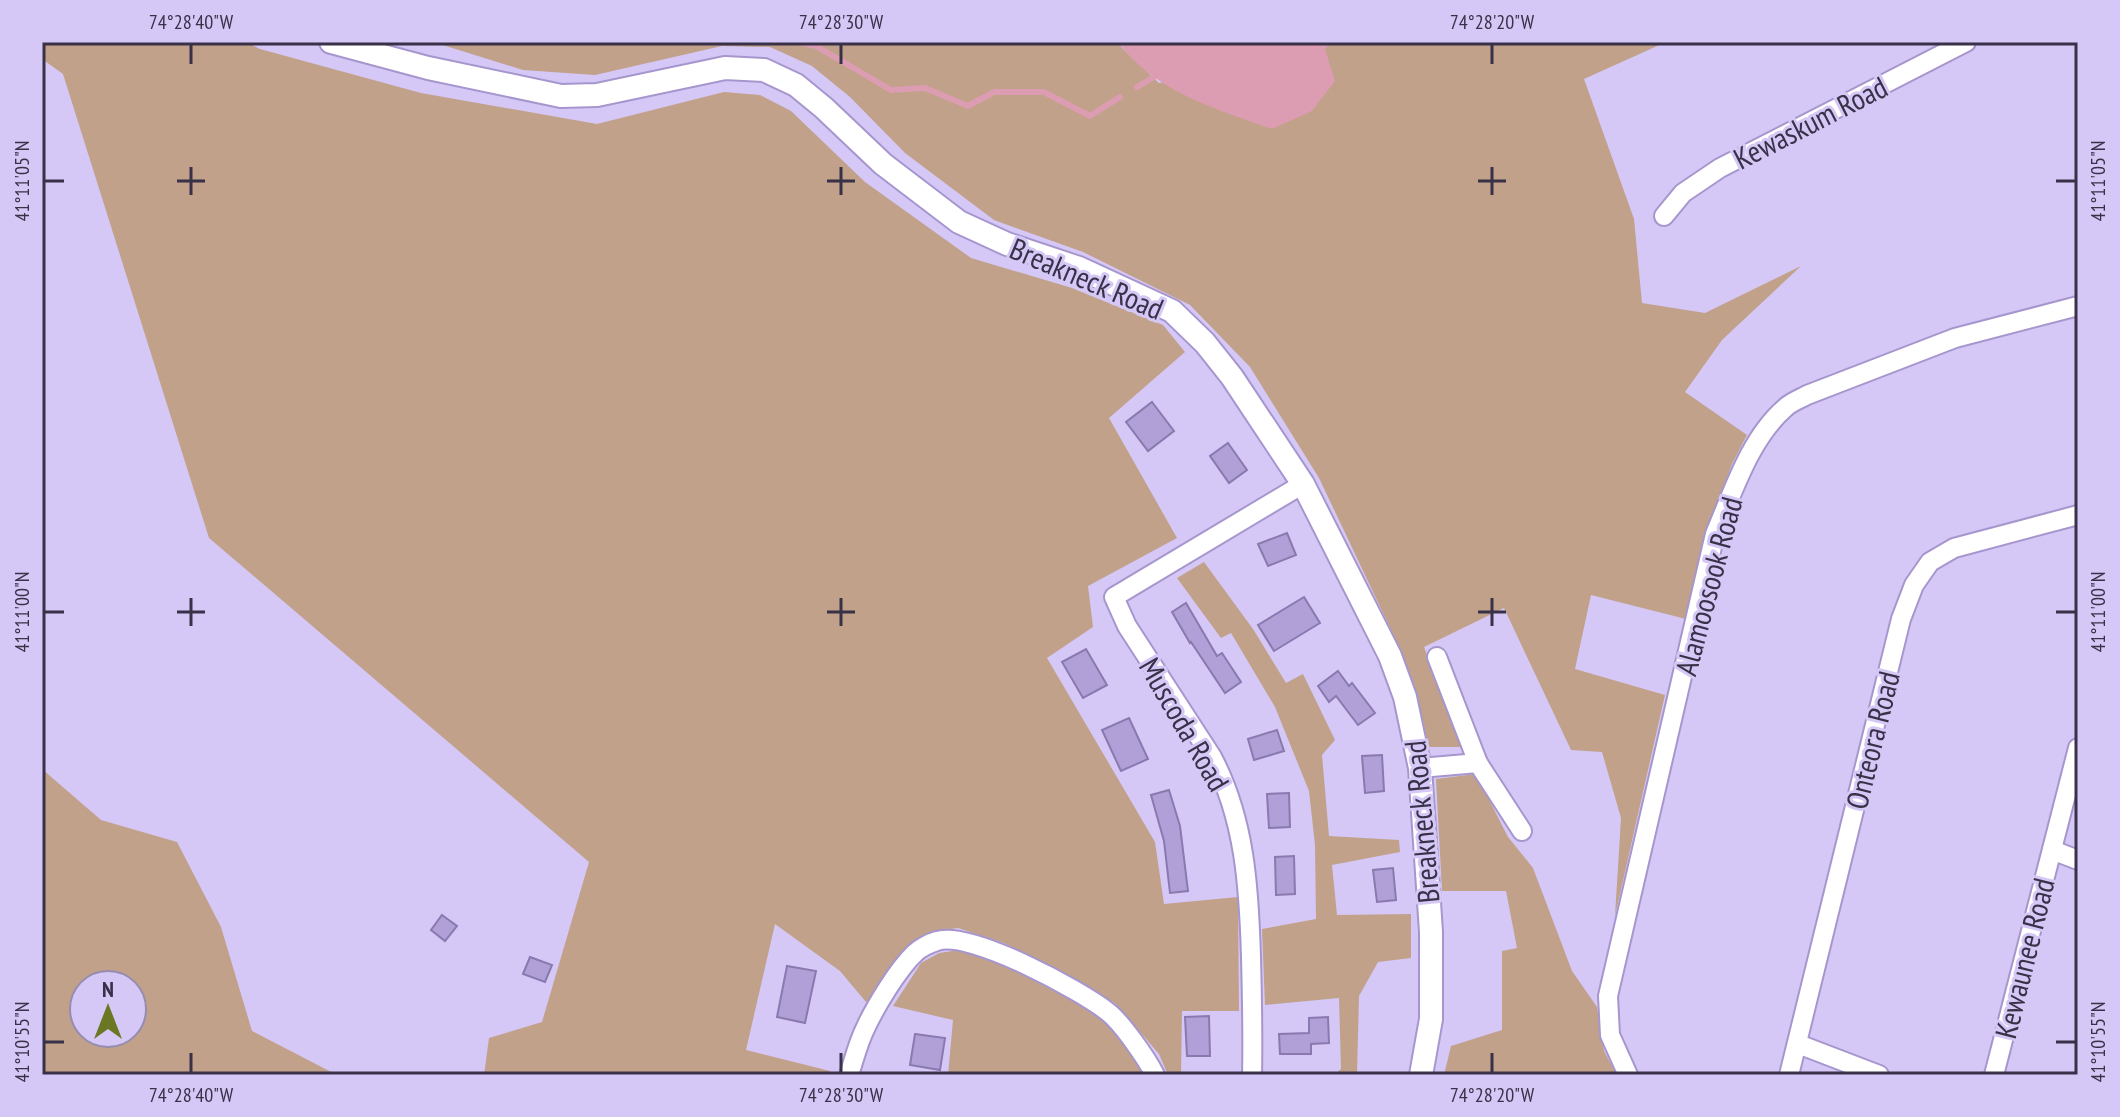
<svg xmlns="http://www.w3.org/2000/svg" width="2120" height="1117" font-family="'PT Sans Narrow',sans-serif">
	<style>
		.green { fill: #c1a18a; fill-rule: evenodd }
		.water { fill: #dc9cb1 }
		.lines { fill: none; stroke-linecap: round; stroke-linejoin: round }
		.stream { stroke: #dc9cb1; stroke-width: 6 }
		.building { fill: #b0a0d7; stroke: #8979ae; stroke-width: 2 }
		.minor-casing { stroke: #a796ce; stroke-width: 22 }
		.tertiary-casing { stroke: #a796ce; stroke-width: 26 }
		.minor { stroke: #fff; stroke-width: 18 }
		.tertiary { stroke: #fff; stroke-width: 22 }
		.ticks { fill: none; stroke: #383148; stroke-width: 3 }
		.labels { text-anchor: middle; dominant-baseline: central; stroke-width: 6; stroke-linejoin: round; paint-order: stroke }
		.street-label { font-size: 30px; fill: #383148; stroke: #d5c8f6 }
		.neatline { fill: none; stroke: #383148; stroke-width: 3 }
		.ticks-label { font-size: 20px; text-anchor: middle; fill: #383148 }
	</style>
	<rect width="100%" height="100%" fill="#d5c8f6"/>
	<g class="green">
		<polygon points="42,42 246,42 260,49 421,93 597,124 724,92 760,95 791,111 865,182 971,258 1072,288 1163,325 1185,352 1109,418 1177,538 1088,586 1093,627 1047,658 1155,842 1164,904 1238,897 1239,1011 1182,1011 1181,1075 1168,1075 1159,1054 1115,1003 1004,943 958,928 937,931 912,943 876,995 866,1002 840,971 775,924 746,1050 830,1071 830,1075 484,1075 489,1038 542,1022 589,862 209,538 63,74 42,59"/>
		<polygon points="433,42 1118,42 1123,49 1159,83 1325,49 1330,42 1666,42 1584,79 1634,219 1642,303 1705,313 1801,266 1722,340 1685,392 1747,435 1732,464 1705,536 1686,619 1591,595 1575,669 1665,695 1615,916 1621,818 1602,752 1571,750 1504,608 1424,647 1462,747 1428,747 1421,715 1401,651 1319,478 1250,367 1190,305 1083,252 994,220 905,153 850,97 812,66 770,47 722,46 595,75 523,70"/>
		<polygon points="1204,562 1253,629 1286,683 1303,674 1335,740 1322,755 1329,836 1399,840 1400,852 1332,865 1337,915 1411,914 1411,958 1378,962 1359,996 1357,1075 1334,1075 1341,1069 1339,998 1265,1005 1262,929 1316,919 1315,845 1309,791 1275,707 1231,633 1221,638 1177,578"/>
		<path d="M42 769 101 820 177 842 221 927 252 1031 337 1075H42ZM84 985H132V1033H84Z"/>
		<polygon points="1476,774 1508,837 1533,868 1572,971 1597,1007 1604,1051 1617,1075 1444,1075 1451,1046 1502,1030 1502,951 1517,948 1506,891 1442,891 1436,779"/>
		<polygon points="960,950 998,961 1104,1018 1137,1060 1143,1075 948,1075 953,1020 893,1006 921,963 939,953"/>
	</g>
	<path class="water" d="M1118 42H1330L1325 49 1335 81 1312 111 1272 129C1218 110 1153 91 1118 42Z"/>
	<g class="lines">
		<g class="stream">
			<polyline points="799,42 816,46 891,90 925,88 968,106 994,92 1044,92 1090,116 1120,97"/>
			<polyline points="1137,87 1154,77"/>
		</g>
	</g>
	<g class="building">
		<polygon points="1152,402 1174,431 1148,451 1126,422"/>
		<polygon points="1228,443 1247,470 1229,483 1210,456"/>
		<polygon points="1287,533 1296,555 1268,566 1258,544"/>
		<polygon points="1304,597 1320,623 1274,651 1258,625"/>
		<polygon points="1186,603 1217,656 1222,653 1241,682 1225,693 1191,642 1190,643 1172,612"/>
		<polygon points="1086,649 1107,685 1083,698 1062,662"/>
		<polygon points="1338,671 1349,686 1352,683 1375,713 1358,725 1336,696 1329,702 1318,686"/>
		<polygon points="1129,718 1148,759 1121,771 1102,730"/>
		<polygon points="1277,730 1284,751 1254,760 1248,739"/>
		<polygon points="1382,755 1384,791 1365,793 1362,756"/>
		<polygon points="1169,790 1180,826 1188,891 1170,893 1164,841 1151,795"/>
		<polygon points="1289,793 1290,827 1269,828 1267,794"/>
		<polygon points="1294,856 1295,894 1276,895 1275,857"/>
		<polygon points="1393,868 1396,900 1377,902 1373,870"/>
		<polygon points="442,915 457,926 445,941 431,930"/>
		<polygon points="530,957 552,965 545,982 523,974"/>
		<polygon points="787,966 816,971 805,1023 777,1017"/>
		<polygon points="1209,1016 1210,1056 1187,1056 1185,1017"/>
		<polygon points="1328,1017 1329,1043 1311,1044 1311,1054 1280,1054 1279,1034 1309,1033 1309,1018"/>
		<polygon points="915,1034 945,1038 940,1070 910,1065"/>
	</g>
	<g class="lines">
		<g class="minor-casing">
			<g id="minor">
				<polyline points="1664,216 1683,193 1720,168 1966,42"/>
				<polyline points="1437,657 1478,763 1522,831"/>
				<polyline points="1420,768 1478,763"/>
				<polyline points="2052,850 2078,860"/>
				<polyline points="1798,1044 1879,1075"/>
				<path d="M849 1075C854 1060 858 1043 865 1029 875 1007 898 969 915 953 920 948 930 943 937 941 970 930 1080 990 1108 1012 1122 1023 1147 1059 1155 1075"/>
				<path d="M1252 1075C1253 1035 1252 996 1251 957 1249 888 1245 819 1212 757L1127 626 1114 597 1303 484"/>
				<path d="M1628 1075 1610 1035 1608 996 1715 534C1733 492 1750 438 1785 408 1791 402 1800 399 1807 395L1955 338 2078 306"/>
				<polyline points="1789,1075 1901,619 1914,585 1930,562 1954,548 2078,515"/>
				<polyline points="1994,1075 2078,748"/>
			</g>
		</g>
		<g class="tertiary-casing">
			<polyline id="tertiary" points="331,42 428,68 561,96 597,95 725,68 764,70 796,85 824,108 883,164 959,222 1007,244 1079,268 1172,311 1205,343 1232,377 1303,484 1390,656 1405,697 1420,768 1431,932 1431,1019 1421,1075"/>
		</g>
		<use href="#minor" class="minor"/>
		<use href="#tertiary" class="tertiary"/>
	</g>
	<path class="ticks" d="M191 44V64M841 44V64M1492 44V64M191 167V195M841 167V195M1492 167V195M44 181H64M177 181H205M827 181H855M1478 181H1506M2056 181H2076M191 598V626M841 598V626M1492 598V626M44 612H64M177 612H205M827 612H855M1478 612H1506M2056 612H2076M44 1042H64M2056 1042H2076M191 1053V1073M841 1053V1073M1492 1053V1073"/>
	<g class="labels">
		<g class="street-label">
			<text transform="translate(1810 122) rotate(-27)">Kewaskum Road</text>
			<text transform="translate(1087 278) rotate(23)">Breakneck Road</text>
			<text transform="translate(1708 586) rotate(-75)">Alamoosook Road</text>
			<text transform="translate(1185 724) rotate(60)">Muscoda Road</text>
			<text transform="translate(1872 740) rotate(-76)">Onteora Road</text>
			<text transform="translate(1421 822) rotate(-95)">Breakneck Road</text>
			<text transform="translate(2024 958) rotate(-76)">Kewaunee Road</text>
		</g>
	</g>
	<rect width="2120" height="1117" fill="none" stroke="#d5c8f6" stroke-width="88"/>
	<g transform="translate(108 1009)"><circle r="38" fill="#d5c8f6" stroke="#968cb0" stroke-width="2"/>
	<path d="M0-6L14 30L0 20L-14 30Z" fill="#6a7723"/>
	<text y="-12" font-size="22" font-weight="bold" text-anchor="middle" fill="#383148">N</text>
	</g>
	<rect x="44" y="44" width="2032" height="1029" class="neatline"/>
	<g class="ticks-label">
		<text x="191" y="29">74°28'40"W</text>
		<text x="841" y="29">74°28'30"W</text>
		<text x="1492" y="29">74°28'20"W</text>
		<text transform="translate(22 181) rotate(-90)" y="7">41°11'05"N</text>
		<text transform="translate(2098 181) rotate(-90)" y="7">41°11'05"N</text>
		<text transform="translate(22 612) rotate(-90)" y="7">41°11'00"N</text>
		<text transform="translate(2098 612) rotate(-90)" y="7">41°11'00"N</text>
		<text transform="translate(22 1042) rotate(-90)" y="7">41°10'55"N</text>
		<text transform="translate(2098 1042) rotate(-90)" y="7">41°10'55"N</text>
		<text x="191" y="1102">74°28'40"W</text>
		<text x="841" y="1102">74°28'30"W</text>
		<text x="1492" y="1102">74°28'20"W</text>
	</g>
</svg>
